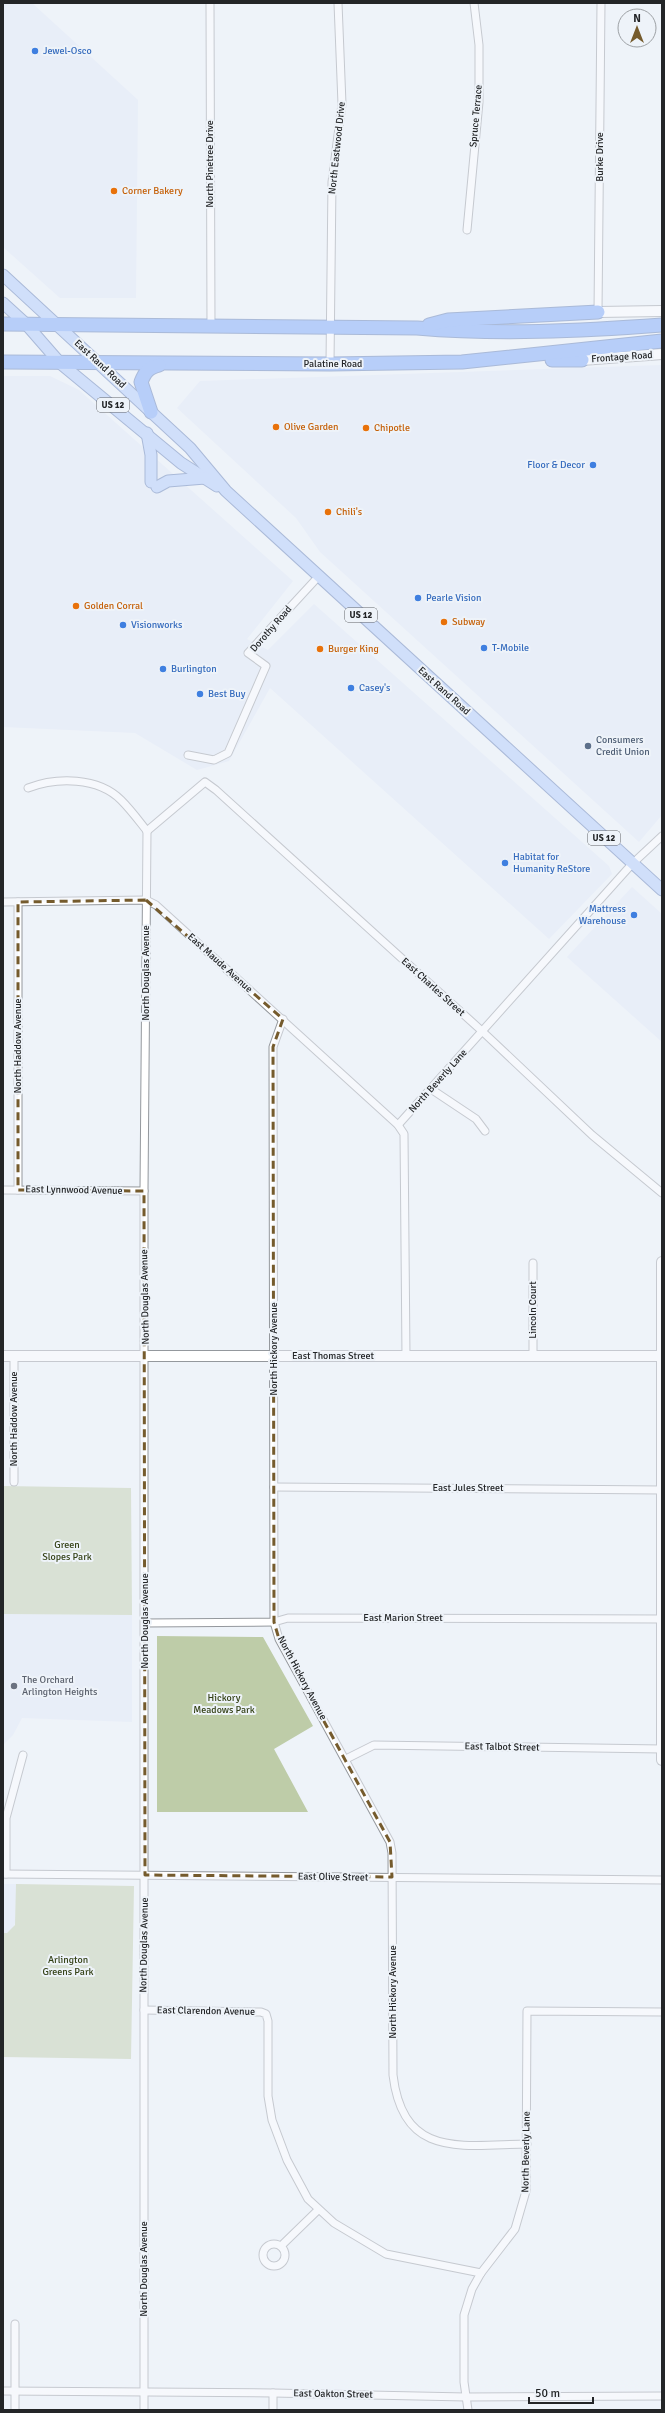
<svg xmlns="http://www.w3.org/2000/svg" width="665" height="2413" font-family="Signika,sans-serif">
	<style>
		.built { fill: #e0e9f6 }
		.green { fill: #becca8 }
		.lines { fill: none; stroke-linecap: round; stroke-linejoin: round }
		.street-casing { stroke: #94989d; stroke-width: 9 }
		.secondary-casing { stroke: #94989d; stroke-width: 12 }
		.primary-casing { stroke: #5776af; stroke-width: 13 }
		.highway-casing { stroke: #5776af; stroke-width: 15 }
		.street { stroke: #fff; stroke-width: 7 }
		.secondary { stroke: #fff; stroke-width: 10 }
		.primary { stroke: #abc7fb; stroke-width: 11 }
		.highway { stroke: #73a2f8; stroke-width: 13 }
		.marked { fill: none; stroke: #755b2d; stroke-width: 3; stroke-dasharray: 8 5; stroke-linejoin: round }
		.shop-dot { fill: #3f7fe0; stroke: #eef3f9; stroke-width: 1.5 }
		.food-dot { fill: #e8710a; stroke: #eef3f9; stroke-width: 1.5 }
		.service-dot { fill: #5c6f8a; stroke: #eef3f9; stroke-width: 1.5 }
		.worship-dot { fill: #6b7280; stroke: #eef3f9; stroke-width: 1.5 }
		.labels { text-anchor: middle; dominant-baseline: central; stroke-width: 4; stroke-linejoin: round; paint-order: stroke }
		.shield { fill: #eef3f9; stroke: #606366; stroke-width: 1 }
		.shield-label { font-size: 9px; font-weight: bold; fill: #232527 }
		.shop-label { font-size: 10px; fill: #366cbe; stroke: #eef3f9; text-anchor: start }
		.street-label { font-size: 10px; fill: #232527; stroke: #eef3f9 }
		.food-label { font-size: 10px; fill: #c56008; stroke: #eef3f9; text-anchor: start }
		.service-label { font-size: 10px; fill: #4e5e75; stroke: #eef3f9; text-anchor: start }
		.park-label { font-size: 10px; fill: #334015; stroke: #eef3f9 }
		.worship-label { font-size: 10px; fill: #5b616d; stroke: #eef3f9; text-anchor: start }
	</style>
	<rect width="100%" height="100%" fill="#eef3f9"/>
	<g class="built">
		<polygon points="3,3 32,3 138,100 136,298 60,298 3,247"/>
		<polygon points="662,365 662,815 639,842 320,552 296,518 177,408 200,381"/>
		<polygon points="3,376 50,376 79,390 293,581 247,639 268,650 314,604 609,866 612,874 549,939 270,688 229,761 197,770 135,733 3,727"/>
		<polygon points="632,887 662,914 662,1042 567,957"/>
		<polygon points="3,1614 132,1615 132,1722 22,1718 13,1735 3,1745"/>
		<polygon points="3,1884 16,1884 16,1920 13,1929 6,1933 3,1933"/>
	</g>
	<g class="green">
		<polygon points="3,1486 131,1488 132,1615 3,1614"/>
		<polygon points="157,1636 263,1637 313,1726 274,1749 308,1812 157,1812"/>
		<polygon points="16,1884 134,1886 131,2059 3,2057 3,1933 7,1933 15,1925"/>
	</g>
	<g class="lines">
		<g class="street-casing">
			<g id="street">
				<polyline points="210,3 211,326"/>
				<polyline points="467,230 479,102 479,45 474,3"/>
				<polyline points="598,312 601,3"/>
				<polyline points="330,364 332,182 342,104 338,3"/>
				<polyline points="188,755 214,760 228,753 266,666 248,653 318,577"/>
				<path d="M28 788C57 777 98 777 121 800 131 810 139 821 147 831"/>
				<polyline points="147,831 205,782 216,790 483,1032 592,1135 662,1193"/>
				<polyline points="3,902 146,900 156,905 398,1125 404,1134 406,1356"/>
				<polyline points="18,902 18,1190"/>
				<path d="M283 1019 273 1047 274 1622 279 1639 390 1842 392 1853 393 2075C403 2159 461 2145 527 2144"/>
				<polyline points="431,1089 476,1119 485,1131"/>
				<polyline points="398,1125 632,864 662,836"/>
				<polyline points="3,1190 144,1191"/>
				<polyline points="533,1263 533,1356"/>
				<polyline points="14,1356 14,1482"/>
				<polyline points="274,1487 662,1490"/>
				<polyline points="145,1623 274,1622 288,1618 662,1619"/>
				<polyline points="346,1759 374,1745 662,1749"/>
				<polyline points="3,1874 662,1880"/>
				<polyline points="6,1874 6,1818 23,1755"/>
				<polyline points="144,2010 261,2012 266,2014 268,2021 268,2096 272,2120 287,2160 308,2199 334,2223 386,2254 481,2273"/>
				<circle cx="274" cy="2255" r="11"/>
				<polyline points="281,2246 318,2210"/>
				<polyline points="15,2324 15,2410"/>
				<polyline points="3,2391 273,2393 466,2397 662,2396"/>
				<polyline points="273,2393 273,2410"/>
				<polyline points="144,2410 144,1191 147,831"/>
				<polyline points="468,2410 464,2382 464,2315 472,2289 481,2273 515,2229 526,2191 527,2011 662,2012"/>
			</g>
		</g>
		<g class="secondary-casing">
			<g id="secondary">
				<polyline points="598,312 662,311"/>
				<polyline points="582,360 662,354"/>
				<polyline points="662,1262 662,1489"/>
				<polyline points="3,1356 662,1356"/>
				<polyline points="662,1491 662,1760"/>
			</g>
		</g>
		<g class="primary-casing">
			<g id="primary">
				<polyline points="3,275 190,448 226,491 662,890"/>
				<polyline points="3,303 26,324 60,363 181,463 217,486"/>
				<polyline points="147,433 151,455 151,482"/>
				<polyline points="157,487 168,481 205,478"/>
			</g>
		</g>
		<g class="highway-casing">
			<g id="highway">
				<path d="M3 324 417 328C498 335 581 331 662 325"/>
				<polyline points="429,325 448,320 598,312"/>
				<polyline points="552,360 582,360"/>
				<polyline points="3,362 330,364 462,362 662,341"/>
				<path d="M151 412 141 382C145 372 148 368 159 365"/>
			</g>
		</g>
		<use href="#street" class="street"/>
		<use href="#secondary" class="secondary"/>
		<use href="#primary" class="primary"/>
		<use href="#highway" class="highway"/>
	</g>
	<path d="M0 0H665V2413H0ZM146 900 283 1019 273 1047 274 1622 279 1639 390 1842 392 1877 145 1875 144 1191 18 1190V902Z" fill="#eef3f9" fill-opacity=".55" fill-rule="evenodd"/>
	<path class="marked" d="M146 900 283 1019 273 1047 274 1622 279 1639 390 1842 392 1877 145 1875 144 1191 18 1190V902Z"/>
	<g class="shop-dot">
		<circle cx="35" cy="51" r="4"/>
		<circle cx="593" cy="465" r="4"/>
		<circle cx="418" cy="598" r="4"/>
		<circle cx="123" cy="625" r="4"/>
		<circle cx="484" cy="648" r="4"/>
		<circle cx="163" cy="669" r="4"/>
		<circle cx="351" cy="688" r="4"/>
		<circle cx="200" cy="694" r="4"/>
		<circle cx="505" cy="863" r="4"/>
		<circle cx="634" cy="915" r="4"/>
	</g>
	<g class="food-dot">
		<circle cx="114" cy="191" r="4"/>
		<circle cx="276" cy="427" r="4"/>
		<circle cx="366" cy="428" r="4"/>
		<circle cx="328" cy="512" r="4"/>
		<circle cx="76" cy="606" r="4"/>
		<circle cx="444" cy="622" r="4"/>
		<circle cx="320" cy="649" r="4"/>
	</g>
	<circle class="service-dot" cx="588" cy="746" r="4"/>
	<circle class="worship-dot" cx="14" cy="1686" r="4"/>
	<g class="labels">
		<g class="shield">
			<rect x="97" y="398" width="32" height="14" rx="3"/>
			<rect x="345" y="608" width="32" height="14" rx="3"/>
			<rect x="588" y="831" width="32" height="14" rx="3"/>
		</g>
		<g class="shield-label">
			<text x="113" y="405">US 12</text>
			<text x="361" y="615">US 12</text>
			<text x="604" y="838">US 12</text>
		</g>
		<g class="shop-label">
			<text x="43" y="51">Jewel-Osco</text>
			<text x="585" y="465" text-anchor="end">Floor &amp; Decor</text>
			<text x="426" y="598">Pearle Vision</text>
			<text x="131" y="625">Visionworks</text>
			<text x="492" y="648">T-Mobile</text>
			<text x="171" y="669">Burlington</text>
			<text x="359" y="688">Casey's</text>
			<text x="208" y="694">Best Buy</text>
			<text x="513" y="857">Habitat for<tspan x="513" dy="12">Humanity ReStore</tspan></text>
			<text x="626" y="909" text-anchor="end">Mattress<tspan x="626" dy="12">Warehouse</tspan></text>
		</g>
		<g class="street-label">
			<text transform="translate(476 116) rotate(-85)">Spruce Terrace</text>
			<text transform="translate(337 148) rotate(-84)">North Eastwood Drive</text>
			<text transform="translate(600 157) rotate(-90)">Burke Drive</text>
			<text transform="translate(210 164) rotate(-90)">North Pinetree Drive</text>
			<text transform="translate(622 357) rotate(-4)">Frontage Road</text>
			<text transform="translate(100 364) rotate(43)">East Rand Road</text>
			<text x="333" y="364">Palatine Road</text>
			<text transform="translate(271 629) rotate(-49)">Dorothy Road</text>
			<text transform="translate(444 691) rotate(42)">East Rand Road</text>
			<text transform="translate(220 963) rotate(42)">East Maude Avenue</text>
			<text transform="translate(146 973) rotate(-90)">North Douglas Avenue</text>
			<text transform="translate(433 987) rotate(42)">East Charles Street</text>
			<text transform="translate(18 1046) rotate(-90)">North Haddow Avenue</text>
			<text transform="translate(438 1081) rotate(-48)">North Beverly Lane</text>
			<text transform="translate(74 1190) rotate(1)">East Lynnwood Avenue</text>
			<text transform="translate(145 1297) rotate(-91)">North Douglas Avenue</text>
			<text transform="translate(533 1310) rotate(-90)">Lincoln Court</text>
			<text transform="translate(274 1349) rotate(-90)">North Hickory Avenue</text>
			<text x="333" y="1356">East Thomas Street</text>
			<text transform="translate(14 1419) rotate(-90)">North Haddow Avenue</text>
			<text x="468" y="1488">East Jules Street</text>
			<text x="403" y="1618">East Marion Street</text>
			<text transform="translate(145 1621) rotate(-90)">North Douglas Avenue</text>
			<text transform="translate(302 1678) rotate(62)">North Hickory Avenue</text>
			<text transform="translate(502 1747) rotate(1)">East Talbot Street</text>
			<text transform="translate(333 1877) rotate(1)">East Olive Street</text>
			<text transform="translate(144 1945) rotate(-89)">North Douglas Avenue</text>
			<text transform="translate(393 1992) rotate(-90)">North Hickory Avenue</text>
			<text transform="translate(206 2011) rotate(1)">East Clarendon Avenue</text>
			<text transform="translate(526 2152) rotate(-89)">North Beverly Lane</text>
			<text transform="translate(144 2269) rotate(-90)">North Douglas Avenue</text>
			<text transform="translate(333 2394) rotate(1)">East Oakton Street</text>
		</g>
		<g class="food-label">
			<text x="122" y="191">Corner Bakery</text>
			<text x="284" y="427">Olive Garden</text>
			<text x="374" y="428">Chipotle</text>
			<text x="336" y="512">Chili's</text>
			<text x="84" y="606">Golden Corral</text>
			<text x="452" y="622">Subway</text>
			<text x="328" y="649">Burger King</text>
		</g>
		<g class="service-label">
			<text x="596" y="740">Consumers<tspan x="596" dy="12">Credit Union</tspan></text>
		</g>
		<g class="park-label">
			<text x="67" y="1545">Green<tspan x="67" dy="12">Slopes Park</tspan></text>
			<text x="224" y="1698">Hickory<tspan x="224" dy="12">Meadows Park</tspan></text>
			<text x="68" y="1960">Arlington<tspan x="68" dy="12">Greens Park</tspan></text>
		</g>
		<g class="worship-label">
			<text x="22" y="1680">The Orchard<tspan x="22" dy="12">Arlington Heights</tspan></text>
		</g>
	</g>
	<rect width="665" height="2413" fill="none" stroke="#232527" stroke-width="8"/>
	<g transform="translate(637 28)"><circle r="19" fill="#eef3f9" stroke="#9da1a5"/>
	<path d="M0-3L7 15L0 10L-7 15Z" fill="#755b2d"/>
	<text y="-6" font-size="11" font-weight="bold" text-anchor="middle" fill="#232527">N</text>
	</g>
	<path d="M529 2397v6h64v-6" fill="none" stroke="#232527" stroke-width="2"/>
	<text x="535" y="2397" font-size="12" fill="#232527" stroke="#eef3f9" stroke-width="3" paint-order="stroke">50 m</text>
</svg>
